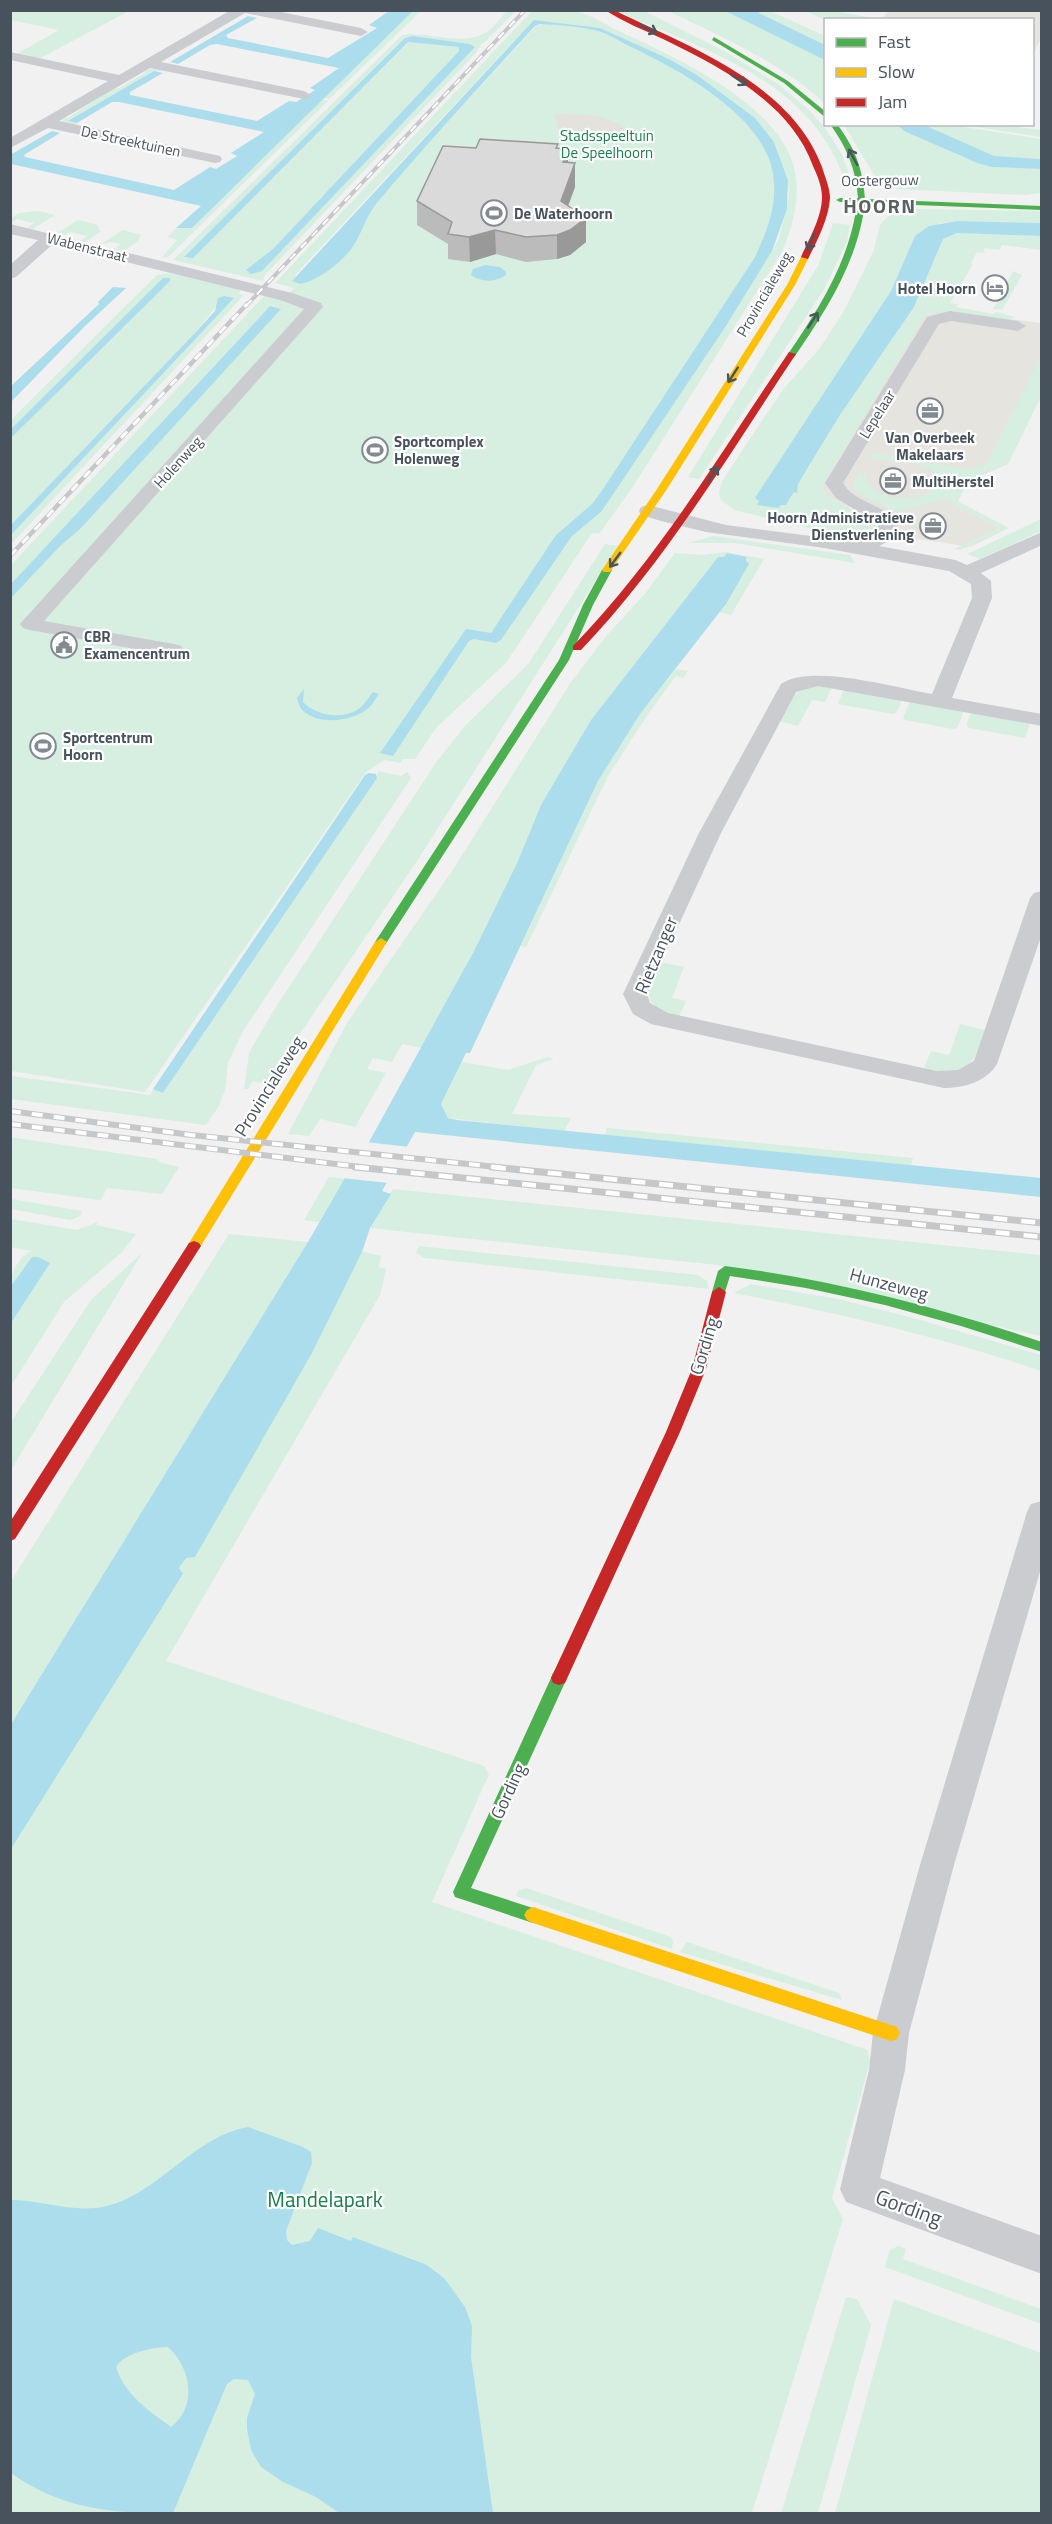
<svg xmlns="http://www.w3.org/2000/svg" width="1052" height="2524" font-family="'Titillium Web',sans-serif">
	<style>
		.commercial { fill: #e6e4df }
		.green { fill: #d6efe0; fill-rule: evenodd }
		.sand { fill: #e4e2dd }
		.water { fill: #acddec; fill-rule: evenodd }
		.pier { fill: #f1f1f1 }
		.lines { fill: none; stroke-linecap: round; stroke-linejoin: round }
		.street { fill: #cacccf; fill-rule: evenodd }
		.fast { fill: #4caf50; fill-rule: evenodd }
		.slow { fill: #ffc107; fill-rule: evenodd }
		.jam { fill: #c62828; fill-rule: evenodd }
		.rail-far3-casing { stroke: #c5c7c9; stroke-width: 4 }
		.rail-far2-casing { stroke: #c5c7c9; stroke-width: 4.5 }
		.rail-far1-casing { stroke: #c5c7c9; stroke-width: 6 }
		.rail-casing { stroke: #c5c7c9; stroke-width: 7 }
		.rail-far3 { stroke: #fff; stroke-width: 2; stroke-dasharray: 8; stroke-linecap: butt }
		.rail-far2 { stroke: #fff; stroke-width: 3; stroke-dasharray: 9; stroke-linecap: butt }
		.rail-far1 { stroke: #fff; stroke-width: 4; stroke-dasharray: 11; stroke-linecap: butt }
		.rail { stroke: #fff; stroke-width: 4.5; stroke-dasharray: 14; stroke-linecap: butt }
		.wall { fill: #bbbbbc }
		.shaded-wall { fill: #999 }
		.building { fill: #dadadb; stroke: #999; stroke-width: 1.5 }
		.oneway { stroke: #48575c }
		.labels { text-anchor: middle; dominant-baseline: central; stroke-width: 4.5; stroke-linejoin: round; paint-order: stroke }
		.far-park-label { font-size: 15px; fill: #1a7d4d; stroke: #fff }
		.far-street-label { font-size: 15px; fill: #48525d; stroke: #fff }
		.far-poi-label { font-size: 15px; font-weight: bold; fill: #48525d; stroke: #fff; text-anchor: start }
		.street-label { font-size: 18px; fill: #48525d; stroke: #fff }
		.far-district-label { font-size: 20px; font-weight: bold; letter-spacing: 1.5px; fill: #5c6064; stroke: #fff }
		.near-park-label { font-size: 21px; fill: #1a7d4d; stroke: #fff }
		.near-street-label { font-size: 21px; fill: #48525d; stroke: #fff }
	</style>
	<rect width="100%" height="100%" fill="#f1f1f1"/>
	<g class="commercial">
		<polygon points="888,11 1041,11 1041,38 1033,55 1032,20 882,20"/>
		<polygon points="914,307 1041,323 1041,392 1008,464 966,482 958,502 1009,528 970,547 875,532 878,529 872,518 828,497 824,492 798,484"/>
	</g>
	<g class="green">
		<polygon points="10,11 129,11 37,60 15,55 59,30 11,20"/>
		<polygon points="413,11 421,11 329,99 323,98"/>
		<path d="M507 11H516L485 42 481 44 476 53 264 276 263 281 173 260 402 35C427 31 459 46 483 34 493 30 500 18 507 11ZM413 36 470 44 475 47 262 271 247 272V269L257 264 273 249 459 51V47L408 42 193 257H184L405 38Z"/>
		<path d="M532 11C546 11 560 9 573 11 588 12 605 25 619 31 675 57 778 103 794 168 801 198 793 224 782 252L632 488 599 534 592 533 506 663 436 728 415 759H403L400 763 385 760 366 772 145 1092 11 1071V589L276 307 273 306 262 314 11 584V565L265 295 283 300 294 288 275 283ZM534 20 600 28 669 59 697 75 755 118 774 142 788 179 789 197 779 239 772 251 726 326 610 499 601 512 572 536 501 640 496 643 477 639 491 633 556 535 592 504 601 492 755 257C769 227 781 197 771 164 754 109 674 68 625 44 616 40 606 33 596 30 582 26 551 23 537 25L298 283 295 275Z"/>
		<path d="M617 11H644L726 52 778 84 809 110 825 128 841 153 849 173H842C805 78 702 49 617 11Z"/>
		<path d="M668 11H725L824 59 825 104C786 65 718 35 668 11Z"/>
		<polygon points="758,11 770,11 825,36 825,45 759,13"/>
		<polygon points="805,11 835,11 877,19 826,20"/>
		<polygon points="155,69 166,71 154,71 69,121 77,123 74,125 64,123 61,119 69,117 113,89 119,88 145,73 146,70"/>
		<polygon points="322,99 328,101 167,258 162,257 177,240 167,237 177,228 192,228"/>
		<polygon points="844,125 897,125 906,132 964,158 992,167 1041,169 1041,193 1025,195 897,189 878,181"/>
		<path d="M924 125C964 124 1002 134 1041 139V159L1002 158 987 154Z"/>
		<polygon points="964,125 999,125 1041,130 1041,137"/>
		<path d="M908 209 1041 211V223L957 221 941 223 915 236 891 291 757 505H781L788 502 840 415 914 307 943 239 957 233 1041 236V250L1002 245 999 250 985 248 983 250 986 253 977 252 971 263 973 264 950 303 957 304 956 307 994 314 996 312 1016 317C987 329 953 301 924 317L823 485 824 492 828 497 877 522 878 526C873 539 859 538 846 537L734 510 721 500 719 493 722 481 765 416 785 387 820 348 844 311 873 252 881 223 890 215Z"/>
		<polygon points="38,211 55,215 31,230 27,228 34,223 17,219 11,223 11,218 19,213"/>
		<polygon points="78,220 98,225 100,232 84,243 80,241 87,236 70,232 61,237 54,235"/>
		<polygon points="833,223 850,225 847,242 823,291 699,479 688,477 819,264"/>
		<polygon points="123,230 141,235 138,241 122,252 114,250 121,244 110,242 98,246"/>
		<polygon points="1013,271 1022,275 1002,310 993,309"/>
		<polygon points="170,273 241,290 238,294 244,295 11,544 11,535 234,298 217,305 195,333 11,525 11,438 119,328 170,281 163,278 11,429 11,420 157,275"/>
		<path d="M1041 356V397L1009 462 970 479 957 501 1009 528 960 550 954 549 999 528 944 499 895 512 856 492 852 488 859 472 865 474C868 504 928 506 940 481 925 453 892 468 869 456L872 453 971 470 987 463Z"/>
		<polygon points="1041,519 1041,531 980,559 967,554"/>
		<polygon points="714,536 850,555 855,563 735,543 688,543"/>
		<polygon points="605,544 618,546 417,861 266,1084 253,1081 248,1089 244,1089 249,1053 272,1013 437,761 466,725 529,663"/>
		<polygon points="726,552 764,559 731,615 719,612 749,562 746,561 747,557 727,553 724,557 718,557 591,720 541,805 518,861 474,951 422,1048 402,1044 392,1062 373,1058 367,1069 386,1073 355,1127 320,1119 309,1136 288,1134 347,1023 454,868 571,682 607,635 644,595 675,553 703,555"/>
		<polygon points="676,669 688,671 683,678 676,676 648,714 608,776 526,947 521,946 598,781 640,714"/>
		<path d="M818 685 832 687 825 702 812 700 798 726 778 721C792 697 790 692 818 685Z"/>
		<polygon points="844,689 902,700 896,713 893,714 838,704"/>
		<polygon points="910,701 964,711 957,728 953,729 905,720 903,718"/>
		<polygon points="971,713 1030,723 1025,738 969,728 966,725"/>
		<polygon points="378,771 401,776 407,772 411,778 243,1031 228,1063 225,1090 219,1106 206,1125 11,1099 12,1076 150,1095 153,1089 163,1093 377,778"/>
		<path d="M660 962 684 967 672 998 686 1001 679 1017C640 1005 646 993 660 962Z"/>
		<path d="M960 1024 985 1030C973 1068 966 1078 924 1068L931 1051 949 1055Z"/>
		<polygon points="547,1057 554,1059 536,1065 512,1114 571,1118 564,1131 448,1118 441,1104 462,1062 508,1070"/>
		<polygon points="607,1128 913,1158 911,1165 605,1135"/>
		<polygon points="10,1137 157,1159 161,1163 179,1167 162,1194 107,1188 101,1200 11,1188"/>
		<polygon points="329,1177 344,1179 319,1222 304,1220"/>
		<polygon points="393,1189 1041,1255 1041,1336 717,1265 370,1228"/>
		<polygon points="10,1199 11,1199 82,1211 80,1216 70,1220 11,1209"/>
		<path d="M11 1219 77 1230 98 1222 96 1225 136 1234 123 1251 64 1302 11 1386V1323L49 1263 44 1260 32 1257 11 1286C10 1273 18 1258 31 1251L11 1247Z"/>
		<polygon points="229,1234 308,1242 11,1726 11,1581"/>
		<polygon points="419,1246 698,1275 707,1281 709,1289 424,1258 416,1253"/>
		<polygon points="362,1251 381,1256 379,1267 386,1269 380,1295 166,1661 484,1766 489,1774 432,1902 868,2050 870,2062 832,2198 843,2219 752,2513 11,2513 10,1785 134,1651 183,1575 179,1568 268,1428 312,1353"/>
		<polygon points="142,1253 11,1470 11,1422 91,1300"/>
		<path d="M751 1284 838 1299 906 1316 1041 1355V1371C941 1337 838 1313 734 1293Z"/>
		<polygon points="526,1888 671,1937 673,1941 672,1949 516,1896 518,1891"/>
		<polygon points="687,1942 839,1993 842,2000 680,1952"/>
		<polygon points="898,2246 906,2249 903,2259 1041,2309 1041,2324 885,2267 890,2250"/>
		<polygon points="846,2297 857,2299 871,2325 818,2513 781,2513"/>
		<polygon points="894,2299 1041,2353 1041,2513 835,2513"/>
	</g>
	<path class="sand" d="M554 114C577 114 618 113 631 136L577 140 559 134Z"/>
	<g class="water">
		<polygon points="389,11 413,11 192,228 176,228 201,206 11,164 10,155 52,131 60,133 24,155 25,157 174,190 210,167 216,169 237,156 231,153 264,132 119,102 112,102 77,123 68,121 154,71 163,73 130,92 130,95 257,121 289,101 296,102 315,90 310,88 339,68 217,44 210,45 178,64 170,62 248,16 257,18 226,35 228,38 328,58 377,28 369,25"/>
		<polygon points="725,11 758,11 759,13 825,45 825,60"/>
		<path d="M534 20 600 28 669 59 697 75 755 118 774 142 788 180 787 209 772 251 726 326 610 499 601 512 572 536 501 640 496 643 474 639 469 641 393 756 380 753 466 629 491 633 556 535 592 504 601 492 755 257C769 227 780 198 771 165 755 110 675 68 627 45 617 40 605 32 594 30 577 26 557 25 539 24L535 26C481 85 427 143 376 204 363 220 361 240 346 255 335 267 316 281 300 284L292 281Z"/>
		<polygon points="413,36 470,44 475,47 262,271 251,274 246,270 273,249 459,51 459,47 408,42 193,258 184,257 405,38"/>
		<polygon points="897,125 924,125 994,156 1041,159 1041,169 992,167 977,163 906,132"/>
		<polygon points="957,221 1041,223 1041,236 957,233 943,239 914,307 840,415 798,484 797,493 794,492 786,505 781,505 778,508 757,505 759,501 755,498 891,291 915,236 929,226"/>
		<path d="M485 265 500 267 506 272V275C495 283 481 282 471 275L473 269Z"/>
		<polygon points="163,278 170,278 170,281 11,438 11,429"/>
		<polygon points="113,287 126,288 84,327 11,402 11,386 99,304 98,302"/>
		<polygon points="224,296 234,298 11,535 11,525 195,333 215,311 218,298"/>
		<polygon points="270,306 281,309 80,529 60,546 11,598 11,584"/>
		<polygon points="727,553 747,557 746,560 749,564 726,604 640,714 598,781 470,1053 466,1053 441,1104 448,1118 457,1120 1041,1178 1041,1197 415,1132 382,1191 391,1194 370,1228 362,1252 312,1353 195,1557 186,1558 179,1568 183,1574 11,1849 10,1726 308,1242 354,1162 369,1142 474,951 518,861 541,805 591,720 718,557 724,557"/>
		<path d="M304 689 303 702C316 716 345 721 361 707 365 703 369 697 373 692L379 694C375 699 372 706 367 709 350 724 301 727 297 698Z"/>
		<polygon points="369,773 376,774 377,778 163,1093 153,1089 365,775"/>
		<polygon points="32,1257 38,1257 50,1263 11,1323 11,1286"/>
		<path d="M248 2127 303 2147 311 2152 312 2163 286 2231 287 2240 292 2245 310 2241 318 2228 351 2241 353 2237 427 2265 445 2279 465 2307 472 2326 471 2357 493 2513H339L316 2497 283 2482 261 2467 251 2450 247 2429V2418L255 2394 248 2380 234 2379 227 2384 173 2513C113 2514 61 2509 11 2473V2200C42 2200 76 2214 107 2206 158 2194 194 2136 248 2127ZM168 2347C191 2368 198 2406 171 2427 148 2410 125 2395 116 2367 124 2353 153 2347 168 2347Z"/>
	</g>
	<polygon class="pier" points="365,1142 410,1147 389,1183 341,1178"/>
	<g class="lines">
		<g class="street">
			<polygon points="231,10 271,10 361,28 368,32 361,36 245,13 161,62 304,91 311,95 309,98 304,99 150,68 59,121 220,156 222,159 220,162 215,163 48,128 10,148 10,138 108,81 10,60 10,52 119,75"/>
			<polygon points="10,224 292,293 321,303 323,307 44,621 174,644 181,646 184,650 181,654 174,656 30,630 23,628 20,624 304,309 280,300 53,244 16,277 10,279 10,265 38,240 10,234"/>
			<path d="M950 311 1018 321 1026 326 1018 331 951 321 939 324 843 483C854 503 885 504 898 523L893 539 879 546 955 560 967 565 1042 532V545L981 573 991 581 992 598 952 698 1042 714V726L818 686 796 692 721 833 647 994 650 1003 668 1013 937 1071 958 1070 974 1061 1030 898 1034 893 1042 891V934L997 1064C986 1082 964 1088 944 1088L651 1024 633 1014 623 994 699 833 781 684C811 663 896 688 932 694L972 598 971 584 949 571 824 548 706 532 661 521 641 515 639 511 641 507 648 505 726 525 858 542 877 532 879 524 836 498 825 483 927 317Z"/>
			<polygon points="1042,1501 1042,1565 954,1865 909,2033 905,2070 880,2178 1042,2236 1042,2274 846,2202 840,2189 869,2070 873,2033 920,1865 1027,1512 1031,1504"/>
		</g>
		<g class="fast">
			<polygon points="714,37 788,81 826,112 826,118 784,83 712,40"/>
			<path d="M830 124H837C855 148 863 169 865 199L1042 206V210L865 203C858 261 827 309 795 356L792 357 788 354C820 307 850 260 857 203L840 202 836 200 840 198H858C856 169 847 148 830 124Z"/>
			<polygon points="607,567 612,570 593,605 569,660 385,945 377,945 375,942 559,660 583,605 602,570"/>
			<path d="M725 1266C834 1280 938 1307 1042 1342V1352L961 1326 885 1305 806 1288 730 1276 724 1295H714L712 1292 718 1271Z"/>
			<polygon points="559,1671 565,1673 567,1678 471,1888 539,1910 542,1915 539,1920 533,1923 455,1897 453,1892 551,1678 553,1673"/>
		</g>
		<g class="slow">
			<polygon points="802,255 809,257 795,285 667,489 610,572 604,572 602,570 657,489 787,285"/>
			<polygon points="381,938 387,942 199,1249 189,1249 187,1246 189,1243 375,942"/>
			<polygon points="533,1907 891,2025 897,2027 900,2033 897,2039 891,2041 533,1923 527,1920 524,1915 527,1910"/>
		</g>
		<g class="jam">
			<path d="M605 10H614C689 47 791 83 822 167 825 177 830 188 830 198 829 218 817 241 808 259L801 257C809 239 822 217 822 197 822 186 817 175 813 166 790 102 720 67 663 39 644 30 623 22 605 10Z"/>
			<path d="M789 352 796 354C728 456 666 561 581 650H573V646C660 556 719 455 789 352Z"/>
			<polygon points="194,1241 199,1243 201,1246 199,1249 15,1539 10,1541 10,1522 189,1243"/>
			<polygon points="719,1287 726,1292 706,1369 680,1432 565,1683 559,1685 553,1683 551,1678 666,1432 692,1369 712,1292"/>
		</g>
		<g class="rail-far3-casing">
			<polyline id="rail-far3" points="246,306 525,10"/>
		</g>
		<g class="rail-far2-casing">
			<polyline id="rail-far2" points="10,556 247,304"/>
		</g>
		<g class="rail-far1-casing">
			<g id="rail-far1">
				<polyline points="10,1111 191,1135 506,1168"/>
				<polyline points="10,1124 368,1168"/>
			</g>
		</g>
		<g class="rail-casing">
			<g id="rail">
				<polyline points="355,1167 1042,1237"/>
				<polyline points="492,1167 1042,1223"/>
			</g>
		</g>
		<use href="#rail-far3" class="rail-far3"/>
		<use href="#rail-far2" class="rail-far2"/>
		<use href="#rail-far1" class="rail-far1"/>
		<use href="#rail" class="rail"/>
	</g>
	<polygon class="wall" points="476,148 568,149 568,162 575,163 575,187 568,206 586,218 586,242 570,255 557,259 526,262 496,254 470,262 448,259 448,244 417,225 417,201"/>
	<g class="shaded-wall">
		<polygon points="568,149 568,173 563,162"/>
		<polygon points="575,163 575,187 561,225 561,201"/>
		<polygon points="586,218 586,242 570,255 557,259 557,235"/>
		<polygon points="495,230 496,254 470,262 469,237"/>
	</g>
	<polygon class="building" points="480,139 558,144 556,148 568,149 563,162 575,163 561,201 586,218 570,230 557,235 526,237 495,230 469,237 448,234 452,222 417,201 443,146 476,148"/>
	<defs><path id="oneway-shaft" d="M-6 0H5M1.5-3L5.5 0L1.5 3" fill="none" stroke-width="1.6" stroke-linecap="round" stroke-linejoin="round" transform="scale(1.5)"/></defs>
	<g class="oneway">
		<use href="#oneway-shaft" transform="translate(649 29) rotate(25)"/>
		<use href="#oneway-shaft" transform="translate(739 80) rotate(34)"/>
		<use href="#oneway-shaft" transform="translate(853 157) rotate(-118)"/>
		<use href="#oneway-shaft" transform="translate(811 242) rotate(114)"/>
		<use href="#oneway-shaft" transform="translate(813 320) rotate(-57)"/>
		<use href="#oneway-shaft" transform="translate(733 375) rotate(123)"/>
		<use href="#oneway-shaft" transform="translate(713 474) rotate(-57)"/>
		<use href="#oneway-shaft" transform="translate(615 560) rotate(126)"/>
	</g>
	<defs>
		<g id="stadium-ring" transform="scale(1.35)"><circle r="9.5" fill="#fff" stroke="#838a91" stroke-width="1.5"/><path d="M0-5a6.5 5 0 1 0 0 10a6.5 5 0 1 0 0-10ZM-3.5-1.8h7v3.6h-7Z" fill="#838a91"/></g>
		<g id="hotel-ring" transform="scale(1.35)"><circle r="9.5" fill="#fff" stroke="#838a91" stroke-width="1.5"/><path d="M-6-4.5h1.5V1H6V5H4.5V3h-9V5H-6ZM-4 0a1.8 1.8 0 1 1 3.6 0ZM.5 0V-2.5h3Q6-2.5 6 0Z" fill="#838a91"/></g>
		<g id="office-ring" transform="scale(1.35)"><circle r="9.5" fill="#fff" stroke="#838a91" stroke-width="1.5"/><path d="M-6-3h4V-5.5h4V-3h4V5H-6ZM-1-4.5V-3h2v-1.5ZM-6 0V1H6V0Z" fill="#838a91"/></g>
		<g id="civic-ring" transform="scale(1.35)"><circle r="9.5" fill="#fff" stroke="#838a91" stroke-width="1.5"/><path d="M-.6-6.5H3V-4.5H.6V-3L4-1V1h2V6H-6V1h2V-1L-.6-3ZM-1.2 2.5V6h2.4V2.5Z" fill="#838a91"/></g>
	</defs>
	<g fill-rule="evenodd">
		<use href="#stadium-ring" x="494" y="213"/>
		<use href="#hotel-ring" x="995" y="288"/>
		<use href="#office-ring" x="930" y="411"/>
		<use href="#stadium-ring" x="375" y="450"/>
		<use href="#office-ring" x="893" y="481"/>
		<use href="#office-ring" x="933" y="526"/>
		<use href="#civic-ring" x="64" y="645"/>
		<use href="#stadium-ring" x="43" y="746"/>
	</g>
	<g class="labels">
		<g class="far-park-label">
			<text x="607" y="135">Stadsspeeltuin<tspan x="607" dy="17">De Speelhoorn</tspan></text>
		</g>
		<g class="far-street-label">
			<text transform="translate(131 141) rotate(12)">De Streektuinen</text>
			<text transform="translate(880 180) rotate(-1)">Oostergouw</text>
			<text transform="translate(87 247) rotate(14)">Wabenstraat</text>
			<text transform="translate(764 294) rotate(-60)">Provincialeweg</text>
			<text transform="translate(877 414) rotate(-58)">Lepelaar</text>
			<text transform="translate(178 462) rotate(-48)">Holenweg</text>
		</g>
		<g class="far-poi-label">
			<text x="514" y="213">De Waterhoorn</text>
			<text x="976" y="288" text-anchor="end">Hotel Hoorn</text>
			<text x="930" y="437" text-anchor="middle">Van Overbeek<tspan x="930" dy="17">Makelaars</tspan></text>
			<text x="394" y="441">Sportcomplex<tspan x="394" dy="17">Holenweg</tspan></text>
			<text x="912" y="481">MultiHerstel</text>
			<text x="914" y="517" text-anchor="end">Hoorn Administratieve<tspan x="914" dy="17">Dienstverlening</tspan></text>
			<text x="84" y="636">CBR<tspan x="84" dy="17">Examencentrum</tspan></text>
			<text x="63" y="737">Sportcentrum<tspan x="63" dy="17">Hoorn</tspan></text>
		</g>
		<g class="street-label">
			<text transform="translate(656 955) rotate(-67)">Rietzanger</text>
			<text transform="translate(269 1086) rotate(-58)">Provincialeweg</text>
			<text transform="translate(889 1284) rotate(15)">Hunzeweg</text>
			<text transform="translate(704 1346) rotate(-73)">Gording</text>
			<text transform="translate(508 1791) rotate(-65)">Gording</text>
		</g>
		<g class="far-district-label">
			<text x="880" y="205">HOORN</text>
		</g>
		<g class="near-park-label">
			<text x="325" y="2199">Mandelapark</text>
		</g>
		<g class="near-street-label">
			<text transform="translate(909 2207) rotate(20)">Gording</text>
		</g>
	</g>
	<rect width="1052" height="2524" fill="none" stroke="#48525d" stroke-width="24"/>
	<rect x="824" y="18" width="210" height="108" fill="#ffffff" stroke="#b6babe" stroke-width="1.5"/>
	<rect x="836" y="38" width="30" height="9" fill="#4caf50" stroke="#b6babe" stroke-width="1.5"/>
	<text x="878" y="48" font-size="18" fill="#48525d">Fast</text>
	<rect x="836" y="68" width="30" height="9" fill="#ffc107" stroke="#b6babe" stroke-width="1.5"/>
	<text x="878" y="78" font-size="18" fill="#48525d">Slow</text>
	<rect x="836" y="98" width="30" height="9" fill="#c62828" stroke="#b6babe" stroke-width="1.5"/>
	<text x="878" y="108" font-size="18" fill="#48525d">Jam</text>
</svg>
